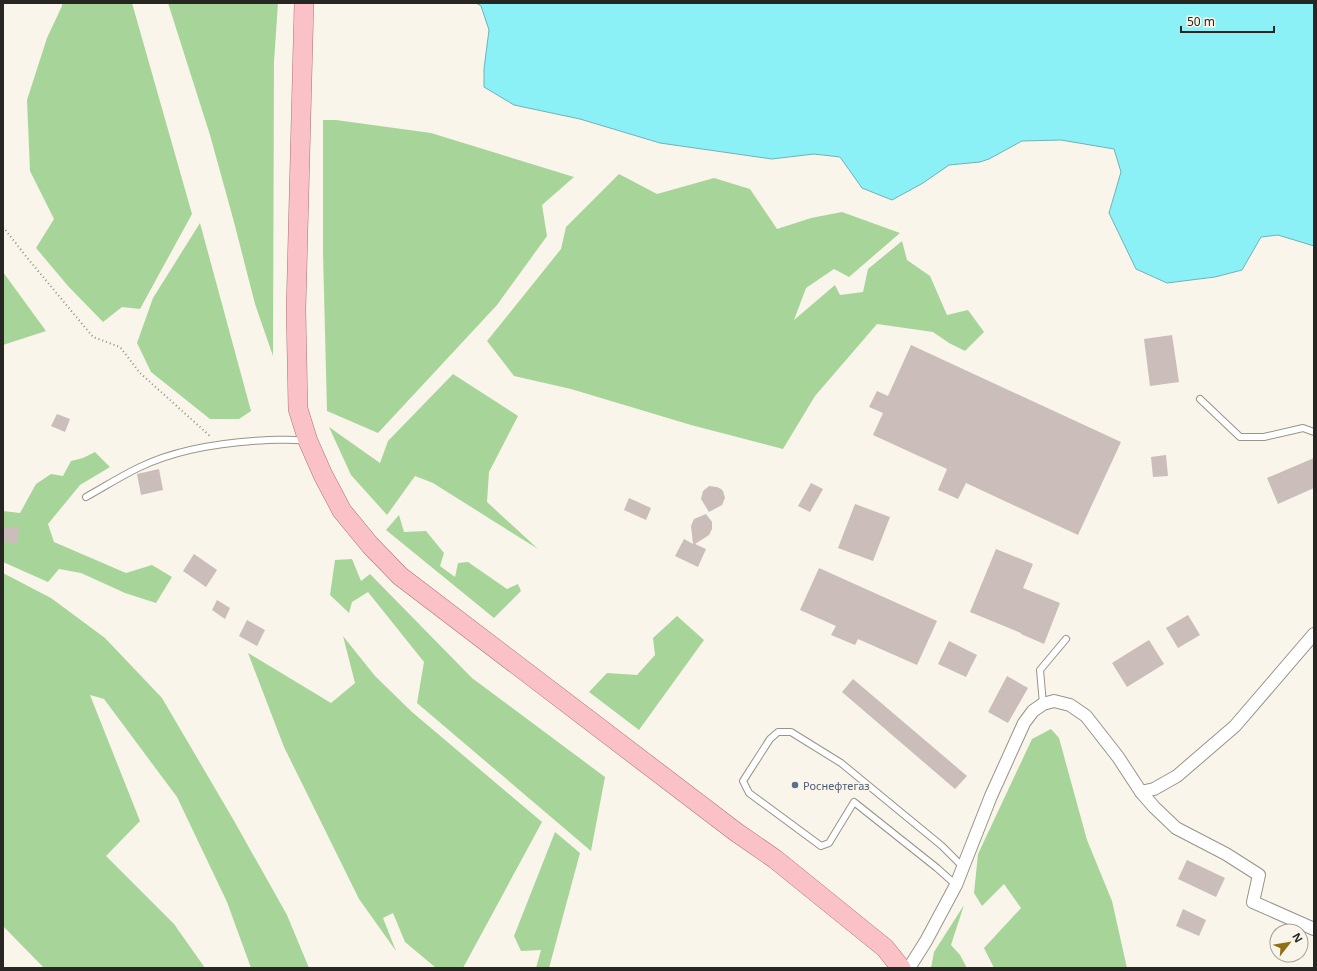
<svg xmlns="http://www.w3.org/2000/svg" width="1317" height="971" font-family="'Noto Sans',sans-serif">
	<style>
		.forest { fill: #a7d599 }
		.water { fill: #8cf0f7; stroke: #6eb3b7 }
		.building { fill: #cabdba }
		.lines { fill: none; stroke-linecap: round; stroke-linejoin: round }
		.service-casing { stroke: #98948a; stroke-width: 8 }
		.minor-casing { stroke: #98948a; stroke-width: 14 }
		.primary-casing { stroke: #ae7175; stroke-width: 20 }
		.path { stroke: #908d85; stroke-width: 2; stroke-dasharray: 1 3; stroke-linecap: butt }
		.service { stroke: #fff; stroke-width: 6 }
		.minor { stroke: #fff; stroke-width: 12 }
		.primary { stroke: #fac2c7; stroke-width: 19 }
		.service-dot { fill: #5c6f8a; stroke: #f9f5ea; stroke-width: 1.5 }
		.labels { text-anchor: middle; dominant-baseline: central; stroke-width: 3; stroke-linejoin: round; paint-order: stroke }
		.service-label { font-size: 11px; fill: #4e5e75; stroke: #f9f5ea; text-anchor: start }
	</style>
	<rect width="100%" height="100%" fill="#f9f5ea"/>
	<g class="forest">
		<polygon points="62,3 132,3 192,214 140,309 122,307 103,322 68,286 36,248 54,219 30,171 27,100 47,38 62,6"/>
		<polygon points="168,3 278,3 274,62 273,356 255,304 234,222 210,135"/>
		<polygon points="323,120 336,120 431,133 574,177 542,205 547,236 497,305 378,433 327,411 323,253"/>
		<polygon points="619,174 657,194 714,178 750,189 777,229 811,218 842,212 900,233 849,277 834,269 806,288 794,320 835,285 840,295 863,292 868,269 902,241 907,260 930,276 947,315 968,310 984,332 965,351 949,343 933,332 877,324 815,396 783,449 691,425 571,389 514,376 487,341 561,249 566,227"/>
		<polygon points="200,223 251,411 239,419 210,419 151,372 137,343 153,298"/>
		<polygon points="3,272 46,331 3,345"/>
		<polygon points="453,374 518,416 489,472 487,502 538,549 433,483 415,476 387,515 351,475 329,427 380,463 388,441"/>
		<polygon points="95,452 110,467 80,485 48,524 54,542 126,573 152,565 172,577 156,603 125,593 81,573 59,569 48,582 3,562 3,511 20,513 36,484 51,474 63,476 71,461 83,458"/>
		<polygon points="399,515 404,532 426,531 444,553 440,566 455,577 458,563 468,562 507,589 518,584 521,591 494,618 386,530"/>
		<polygon points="352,559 361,581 370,574 472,678 605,777 591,851 417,703 424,662 368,592 352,602 349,613 330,595 335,560"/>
		<polygon points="3,573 51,598 105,638 162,698 233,819 287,915 309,968 251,968 227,902 177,797 104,699 90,695 140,821 106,856 174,924 205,968 44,968 3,926"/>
		<polygon points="677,616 704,640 639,730 589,692 607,673 637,675 655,655 653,638"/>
		<polygon points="343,636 375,676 412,712 542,822 463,968 436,968 405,942 393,913 383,918 396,951 359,899 284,747 248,653 331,703 355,683"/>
		<polygon points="1051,729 1059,738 1087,840 1112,901 1127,968 994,968 984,948 1021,908 1004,884 982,906 974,893 978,854 1032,739"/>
		<polygon points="555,832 580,853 549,968 536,968 541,950 521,951 514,936"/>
		<polygon points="964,905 951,945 960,955 967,968 931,968 934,952"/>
	</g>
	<polygon class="water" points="476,3 1314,3 1314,246 1278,235 1261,237 1242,270 1215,277 1167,283 1136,269 1109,213 1121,172 1114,149 1061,140 1022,141 989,159 980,162 949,165 923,183 892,200 862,188 840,157 814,154 772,159 660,143 580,119 514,105 484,87 484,69 489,30 481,6"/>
	<g class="building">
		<polygon points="1172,335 1179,382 1150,386 1144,339"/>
		<polygon points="911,345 1121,442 1078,535 966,483 958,499 938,490 947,469 873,435 883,413 869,407 877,391 888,396"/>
		<polygon points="57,414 70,419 65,432 51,426"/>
		<polygon points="1166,455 1168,476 1153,477 1151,457"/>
		<polygon points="1314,458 1314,488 1278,504 1267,478"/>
		<polygon points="159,469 163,490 141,495 137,474"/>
		<polygon points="811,483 823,489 810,512 798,506"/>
		<polygon points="709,486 717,487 721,489 723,491 725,498 722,505 709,512 701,499 703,491"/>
		<polygon points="629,498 651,508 646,520 624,510"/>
		<polygon points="855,504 890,517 873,561 838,548"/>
		<polygon points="706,514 712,522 712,529 709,535 695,544 706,549 698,567 675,556 684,539 693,544 691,526 694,519"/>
		<polygon points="3,527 19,528 18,543 3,542"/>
		<polygon points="996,549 1033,564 1023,588 1060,603 1044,644 1021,634 1021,633 970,612"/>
		<polygon points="194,554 217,570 206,587 183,571"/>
		<polygon points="819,568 937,621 917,665 858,639 855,645 831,635 836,626 800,610"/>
		<polygon points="217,600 230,608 225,619 212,610"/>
		<polygon points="1188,615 1200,635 1178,648 1166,628"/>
		<polygon points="247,620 265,630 257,646 239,636"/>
		<polygon points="1149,640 1164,664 1127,687 1112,663"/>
		<polygon points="949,641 977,655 966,677 938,664"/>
		<polygon points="1007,676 1028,688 1008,723 988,712"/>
		<polygon points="853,679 967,776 955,789 842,692"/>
		<polygon points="1187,860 1225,878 1216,897 1178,879"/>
		<polygon points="1183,909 1206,920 1199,936 1176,926"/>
	</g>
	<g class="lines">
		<g class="service-casing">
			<g id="service">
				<polyline points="1200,399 1240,437 1264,437 1303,428 1314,432"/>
				<path d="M86 497C104 487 121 476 140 467 177 449 227 442 268 440 281 440 293 439 305 441"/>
				<polyline points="1043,704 1040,670 1066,639"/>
				<polyline points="956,885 937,868 854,802 829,843 821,846 749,793 743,781 770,739 778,732 791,732 841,763 942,846 963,867"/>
			</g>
		</g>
		<g class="minor-casing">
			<g id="minor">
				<polyline points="1141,792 1154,807 1176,828 1226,854 1259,875 1253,902 1314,929"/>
				<polyline points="909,968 926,941 956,885 991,796 1024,723 1033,711 1043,704 1054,701 1070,705 1086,716 1118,757 1141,792 1154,789 1177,776 1235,726 1314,634"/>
			</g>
		</g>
		<g class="primary-casing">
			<polyline id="primary" points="304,3 296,310 298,409 308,441 323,475 342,511 370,545 400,576 736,832 775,859 885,948 901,968"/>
		</g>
		<polyline class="path" points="3,227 29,260 93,337 120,347 140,373 210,436"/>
		<use href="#service" class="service"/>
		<use href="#minor" class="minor"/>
		<use href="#primary" class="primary"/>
	</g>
	<circle class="service-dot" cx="795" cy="785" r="4"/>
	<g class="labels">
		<g class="service-label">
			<text x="803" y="785">Роснефтегаз</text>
		</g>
	</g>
	<rect width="1317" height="971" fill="none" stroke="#282622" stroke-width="8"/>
	<g transform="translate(1289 943) rotate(59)"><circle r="19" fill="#f9f5ea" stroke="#a5a29a"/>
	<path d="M0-3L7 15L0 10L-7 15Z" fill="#906f15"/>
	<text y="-6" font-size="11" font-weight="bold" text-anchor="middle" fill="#282622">N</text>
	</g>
	<path d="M1181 26v6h93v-6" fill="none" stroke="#282622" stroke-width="2"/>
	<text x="1187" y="26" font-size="12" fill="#282622" stroke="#f9f5ea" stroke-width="3" paint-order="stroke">50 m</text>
</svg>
